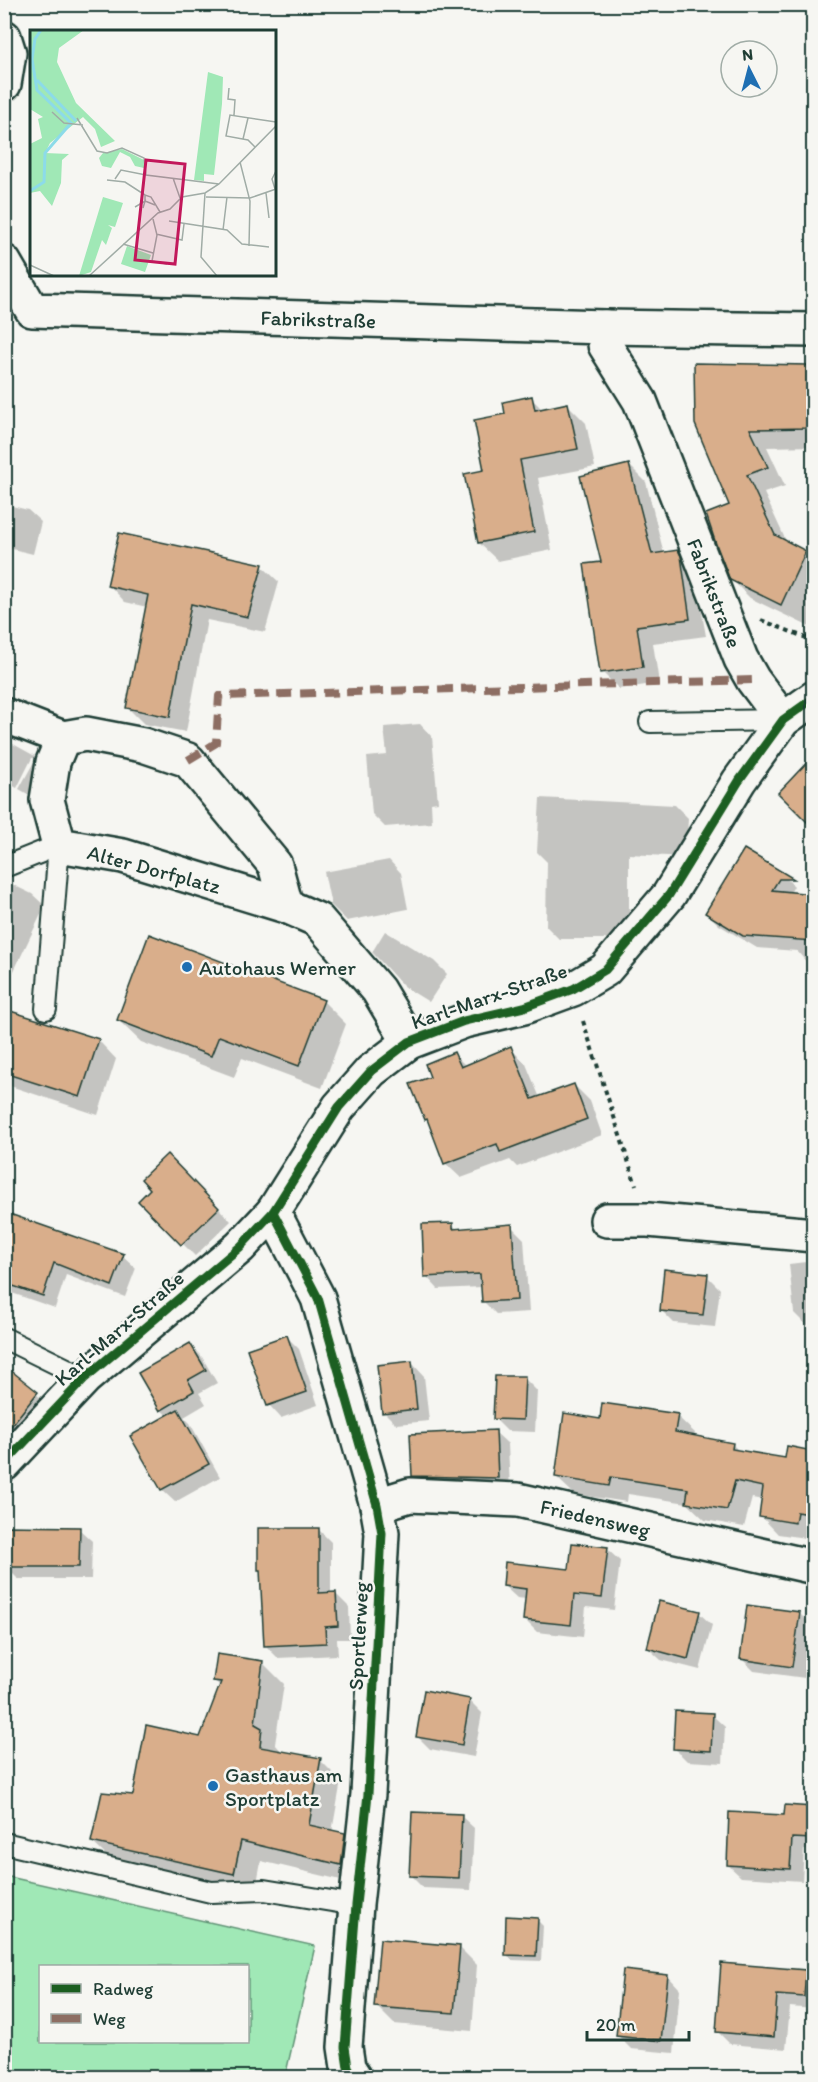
<svg xmlns="http://www.w3.org/2000/svg" width="818" height="2082" font-family="Itim,sans-serif">
	<style>
		.green { fill: #a0e8b6; stroke: #609275; stroke-width: 1.5; fill-rule: evenodd }
		.shadow { fill: #0003 }
		.building { fill: #d9ae8b; stroke: #1f3d34; stroke-width: 1.5 }
		.lines { fill: none; stroke-linecap: round; stroke-linejoin: round }
		.lane-casing { stroke: #1f3d34; stroke-width: 24 }
		.street-casing { stroke: #1f3d34; stroke-width: 38 }
		.secondary-casing { stroke: #1f3d34; stroke-width: 38 }
		.path { stroke: #1f3d34; stroke-width: 4; stroke-dasharray: 4.5 4.5; stroke-linecap: butt }
		.lane { stroke: #f6f6f2; stroke-width: 20 }
		.street { stroke: #f6f6f2; stroke-width: 33 }
		.secondary { stroke: #f6f6f2; stroke-width: 33 }
		.quiet { stroke: #8d6e63; stroke-width: 8; stroke-dasharray: 15 8; stroke-linecap: butt }
		.cycleway-casing { stroke: #f6f6f2; stroke-width: 13 }
		.cycleway { stroke: #1b5e20; stroke-width: 9 }
		.poi-dot { fill: #1f6fb2; stroke: #f6f6f2; stroke-width: 2 }
		.labels { text-anchor: middle; dominant-baseline: central; stroke-width: 5; stroke-linejoin: round; paint-order: stroke }
		.street-label { font-size: 21px; fill: #1f3d34; stroke: #f6f6f2 }
		.poi-label { font-size: 21px; fill: #1f3d34; stroke: #f6f6f2; text-anchor: start }
		.inset-river { fill: none; stroke: #8cdbe9; stroke-width: 3 }
		.inset-road { fill: none; stroke: #a0aca6; stroke-width: 1.5 }
		.view { fill: #c2185b; fill-opacity: 0.15; stroke: #c2185b; stroke-width: 3 }
		.inset-edge { fill: none; stroke: #1f3d34; stroke-width: 3 }
	</style>
	<rect width="100%" height="100%" fill="#f6f6f2"/>
	<filter id="ink" filterUnits="userSpaceOnUse"><feTurbulence type="fractalNoise" baseFrequency=".0167" numOctaves="2"/><feDisplacementMap in="SourceGraphic" scale="12" xChannelSelector="R" yChannelSelector="G"/><feConvolveMatrix kernelMatrix="1 2 1 2 8 2 1 2 1" color-interpolation-filters="sRGB"/></filter>
	<g filter="url(#ink)">
		<path class="green" d="M5 1876 315 1946 285 2077H5ZM40 1966H248V2042H40Z"/>
		<g class="shadow">
			<polygon points="807,366 814,372 814,446 767,447 785,486 764,493 787,543 805,552 814,561 814,629 750,598 732,580 731,505 696,423"/>
			<polygon points="531,398 543,410 568,405 586,423 595,467 538,478 552,550 498,561 479,543 486,471 507,415"/>
			<polygon points="629,465 646,482 664,554 678,551 694,568 706,636 653,643 659,683 619,689 602,672 603,563"/>
			<polygon points="4,504 28,510 41,522 33,554 4,547"/>
			<polygon points="262,566 279,582 265,632 207,620 186,732 144,724 128,708 147,607 125,602 109,585"/>
			<polygon points="420,724 432,737 438,802 431,803 432,823 385,827 372,814 367,757 387,755 384,727"/>
			<polygon points="4,739 35,756 47,769 33,797 19,789 36,758 32,758 17,788 4,781"/>
			<polygon points="814,758 814,826 780,793"/>
			<polygon points="540,798 675,805 688,818 686,857 629,854 629,939 559,939 546,926 547,862 537,852"/>
			<polygon points="389,860 401,873 408,909 347,921 331,905 324,872"/>
			<polygon points="782,874 794,886 790,893 814,895 814,966 809,965 797,951 757,948 719,925 707,913"/>
			<polygon points="9,883 32,894 45,906 12,975 4,972 4,896"/>
			<polygon points="385,931 434,961 447,974 429,1002 403,986 372,952"/>
			<polygon points="323,1001 346,1024 322,1088 242,1058 234,1077 141,1042 118,1020"/>
			<polygon points="4,1010 98,1040 116,1059 98,1115 4,1084"/>
			<polygon points="510,1048 526,1064 540,1098 574,1085 590,1101 602,1135 517,1167 510,1160 461,1178 445,1163 431,1124 426,1119 432,1077 454,1054 466,1066"/>
			<polygon points="167,1156 231,1221 195,1256 140,1201 152,1189"/>
			<polygon points="4,1214 123,1256 136,1268 125,1297 66,1275 55,1308 9,1292 4,1287"/>
			<polygon points="452,1224 458,1230 511,1226 524,1239 529,1312 496,1314 483,1301 482,1287 438,1289 426,1276"/>
			<polygon points="814,1261 814,1325 806,1325 794,1313 789,1264"/>
			<polygon points="707,1276 720,1289 715,1327 674,1323 661,1310"/>
			<polygon points="286,1336 299,1349 318,1405 281,1418 269,1405 249,1349"/>
			<polygon points="189,1344 202,1357 217,1383 199,1393 206,1404 184,1417 190,1423 220,1477 175,1502 162,1490 132,1436 168,1416 161,1410"/>
			<polygon points="412,1363 424,1376 429,1421 396,1424 384,1412"/>
			<polygon points="7,1369 50,1406 4,1447 4,1371"/>
			<polygon points="524,1378 537,1391 535,1432 507,1431 494,1418"/>
			<polygon points="677,1416 695,1433 694,1437 732,1444 739,1451 786,1460 788,1448 814,1452 812,1539 778,1534 761,1516 763,1500 752,1498 744,1527 705,1520 687,1503 628,1494 627,1502 574,1494 556,1477 601,1420"/>
			<polygon points="495,1432 508,1444 510,1490 426,1488 413,1476"/>
			<polygon points="79,1529 92,1541 91,1579 18,1579 5,1566"/>
			<polygon points="318,1529 331,1542 331,1594 336,1594 349,1607 350,1639 337,1639 338,1655 278,1658 265,1645 262,1572 259,1569"/>
			<polygon points="607,1549 620,1561 614,1610 586,1607 583,1637 537,1632 524,1619 527,1599 517,1598 504,1586 571,1570"/>
			<polygon points="699,1613 712,1625 700,1670 661,1660 648,1648"/>
			<polygon points="799,1613 812,1626 805,1678 754,1671 741,1658"/>
			<polygon points="263,1663 284,1684 275,1744 282,1752 320,1760 341,1781 332,1832 344,1834 365,1855 362,1885 261,1861 255,1894 114,1863 92,1842 134,1797 201,1739 221,1687 214,1680"/>
			<polygon points="469,1700 482,1713 474,1757 430,1749 417,1736"/>
			<polygon points="712,1715 725,1727 723,1763 687,1761 675,1749"/>
			<polygon points="786,1807 814,1809 814,1851 804,1850 802,1881 741,1877 728,1865 786,1817"/>
			<polygon points="461,1816 474,1828 471,1890 423,1888 410,1875"/>
			<polygon points="537,1920 543,1926 541,1961 512,1960 506,1954"/>
			<polygon points="459,1947 477,1965 472,2031 394,2024 376,2006"/>
			<polygon points="806,1971 814,1979 814,2009 790,2007 786,2049 730,2044 718,2032"/>
			<polygon points="668,1976 680,1989 674,2053 631,2049 618,2036"/>
		</g>
		<g class="building">
			<polygon points="694,363 808,365 808,428 750,429 768,467 747,475 775,535 806,551 781,605 730,580 716,544 706,514 729,505 695,424"/>
			<polygon points="532,396 535,410 568,403 578,449 520,460 534,532 478,543 464,474 484,470 474,420 505,414 503,402"/>
			<polygon points="629,464 652,554 678,550 681,556 690,619 637,626 643,667 600,673 584,564 601,562 580,476"/>
			<polygon points="119,533 263,564 248,617 191,604 170,717 126,708 148,595 107,586"/>
			<polygon points="813,756 813,828 778,793"/>
			<polygon points="744,849 794,879 779,879 772,890 813,894 813,941 743,936 705,913"/>
			<polygon points="149,934 324,1000 299,1066 219,1036 211,1056 117,1020"/>
			<polygon points="4,1009 99,1039 80,1097 4,1073"/>
			<polygon points="511,1046 532,1099 574,1084 587,1119 500,1152 497,1144 444,1164 427,1119 425,1120 410,1084 430,1077 425,1064 454,1052 461,1067"/>
			<polygon points="167,1154 219,1208 181,1245 138,1201 150,1189 141,1179"/>
			<polygon points="4,1212 124,1254 112,1286 54,1263 43,1296 4,1283"/>
			<polygon points="453,1223 453,1229 512,1224 517,1300 482,1302 480,1274 424,1277 422,1224"/>
			<polygon points="664,1269 708,1274 703,1315 660,1311"/>
			<polygon points="287,1335 307,1392 267,1406 247,1349"/>
			<polygon points="190,1343 206,1370 188,1380 194,1391 160,1411 138,1373"/>
			<polygon points="412,1361 417,1409 382,1413 377,1365"/>
			<polygon points="4,1365 38,1392 4,1435"/>
			<polygon points="495,1376 525,1376 523,1420 493,1419"/>
			<polygon points="602,1403 678,1414 675,1432 733,1443 732,1449 785,1458 787,1446 813,1451 813,1515 797,1512 795,1523 759,1517 763,1487 735,1481 727,1510 686,1503 688,1489 611,1477 609,1486 555,1477 564,1413 600,1419"/>
			<polygon points="178,1409 209,1464 161,1490 130,1436"/>
			<polygon points="496,1430 498,1478 412,1476 410,1434"/>
			<polygon points="4,1526 80,1527 79,1567 4,1567"/>
			<polygon points="258,1528 319,1528 319,1593 336,1592 338,1626 325,1627 326,1643 264,1646 260,1570 258,1570"/>
			<polygon points="572,1543 608,1547 602,1598 574,1595 571,1625 523,1620 526,1589 503,1586 505,1562 569,1569"/>
			<polygon points="659,1601 700,1611 688,1659 647,1648"/>
			<polygon points="747,1605 800,1612 792,1667 740,1659"/>
			<polygon points="217,1654 263,1661 255,1724 262,1728 260,1747 321,1758 309,1825 345,1833 341,1865 241,1841 234,1874 91,1842 102,1792 133,1795 146,1725 200,1737 221,1682 213,1681"/>
			<polygon points="424,1690 470,1699 462,1745 416,1737"/>
			<polygon points="675,1711 713,1713 711,1751 673,1749"/>
			<polygon points="785,1805 813,1807 813,1839 792,1838 790,1869 727,1865 729,1812 784,1815"/>
			<polygon points="412,1812 462,1814 459,1878 409,1876"/>
			<polygon points="506,1916 538,1918 536,1956 505,1955"/>
			<polygon points="380,1939 460,1946 454,2013 374,2007"/>
			<polygon points="721,1963 806,1970 804,1997 777,1995 774,2037 716,2032"/>
			<polygon points="623,1970 668,1975 661,2041 616,2036"/>
		</g>
		<g class="lines">
			<g class="lane-casing">
				<g id="lane">
					<polyline points="650,722 783,720"/>
					<polyline points="4,867 59,845 46,1009"/>
					<polyline points="4,1338 85,1378"/>
					<polyline points="4,1843 211,1892 264,1890 356,1905"/>
				</g>
			</g>
			<g class="street-casing">
				<g id="street">
					<polyline points="4,37 9,53 4,84"/>
					<path id="s1" d="M4 262 32 310 605 327 814 330"/>
					<path id="s2" d="M605 327V345L640 401 741 659 753 680 783 720"/>
					<polyline points="4,715 63,738"/>
					<polyline points="286,906 123,856 59,845 47,800 53,762 63,738 86,734 143,745 188,760 275,865 286,906 318,920 378,990 409,1042"/>
					<polyline points="273,1212 318,1298 377,1505 382,1533 368,1794 356,1905 345,2047 348,2067 355,2078"/>
					<polyline points="607,1220 648,1220 814,1235"/>
					<path id="s3" d="M377 1505 410 1495 518 1500 814 1567"/>
				</g>
			</g>
			<g class="secondary-casing">
				<polyline id="secondary" points="4,1464 85,1378 240,1247 273,1212 339,1107 371,1071 409,1042 464,1021 524,1007 573,989 605,970 669,895 739,781 783,720 814,698"/>
			</g>
			<g class="path">
				<polyline points="761,620 814,641"/>
				<polyline points="583,1021 636,1185"/>
			</g>
			<use href="#lane" class="lane"/>
			<use href="#street" class="street"/>
			<use href="#secondary" class="secondary"/>
			<polyline class="quiet" points="188,760 216,743 219,696 753,680"/>
			<g class="cycleway-casing">
				<g id="cycleway">
					<polyline points="273,1212 318,1298 377,1505 382,1533 368,1794 356,1905 345,2047 348,2067 355,2078"/>
					<polyline points="4,1464 85,1378 240,1247 273,1212 339,1107 371,1071 409,1042 464,1021 524,1007 573,989 605,970 669,895 739,781 783,720 814,698"/>
				</g>
			</g>
			<use href="#cycleway" class="cycleway"/>
		</g>
	</g>
	<g class="poi-dot">
		<circle cx="187" cy="967" r="6"/>
		<circle cx="213" cy="1786" r="6"/>
	</g>
	<g class="labels">
		<g class="street-label">
			<text stroke="none"><textPath href="#s1" startOffset="342">Fabrikstraße</textPath></text>
			<text stroke="none"><textPath href="#s2" startOffset="290">Fabrikstraße</textPath></text>
			<text transform="translate(154 869) rotate(15)">Alter Dorfplatz</text>
			<text transform="translate(489 996) rotate(-19)">Karl-Marx-Straße</text>
			<text transform="translate(119 1328) rotate(-41)">Karl-Marx-Straße</text>
			<text stroke="none"><textPath href="#s3" startOffset="222">Friedensweg</textPath></text>
			<text transform="translate(358 1636) rotate(-87)">Sportlerweg</text>
		</g>
		<g class="poi-label">
			<text x="199" y="967">Autohaus Werner</text>
			<text x="225" y="1774">Gasthaus am<tspan x="225" dy="24">Sportplatz</tspan></text>
		</g>
	</g>
	<g transform="translate(30 30)">
		<rect width="246" height="246" fill="#f6f6f2"/>
		<path d="M0 0H54L29 18 27 32 46 73 85 111 71 117 65 99 53 87 20 113 15 123 39 124 32 130 31 153 22 176 10 161 0 163V114L12 108 8 89 13 87 0 79ZM178 42 193 47 192 74 184 145 174 144V151L164 150ZM92 119 114 130V138L105 136 100 127 90 122 81 138 72 136 69 128 73 123ZM73 167 93 173 85 197 78 195 82 198 76 215 72 210 61 242 49 246ZM97 216 121 225 115 242 91 234Z" fill="#a0e8b6"/>
		<path class="inset-river" d="M7 50 46 91M0 161 14 152 15 123 41 93 7 60 2 29 5 9 11 0"/>
		<path class="inset-road" d="M199 58 198 69 205 70 204 85M22 82 34 93 53 95M47 88 67 121 77 123 92 118 114 128 116 145 189 154M213 109 218 88M225 117 218 110 196 106 200 85 246 92M210 132 220 171 219 216M143 148 150 168M85 149 91 140 116 145M77 150 95 152 115 165M245 159 242 149 246 141M175 163 171 227 187 246M236 163 239 188M176 167 220 168 246 159M125 175 115 171V165L121 167 130 182M105 177 115 171 113 178M123 189 127 205 122 231 137 234M139 191 197 200 212 214 239 217M193 200 197 167M126 204 152 210 154 194M93 214 123 223M0 235 24 246M59 246 128 183 140 179 152 167 175 163 189 154 246 96"/>
		<path class="view" d="M116 130 155 134 145 234 105 230Z"/>
		<rect width="246" height="246" class="inset-edge"/>
	</g>
	<rect width="818" height="2082" fill="none" stroke="#f6f6f2" stroke-width="24"/>
	<rect x="12" y="12" width="794" height="2058" fill="none" stroke="#1f3d34" stroke-width="2" filter="url(#ink)"/>
	<rect x="39" y="1965" width="210" height="78" fill="#f6f6f2" stroke="#a0aca6" stroke-width="1.5"/>
	<rect x="51" y="1984" width="30" height="9" fill="#1b5e20" stroke="#a0aca6" stroke-width="1.5"/>
	<text x="93" y="1995" font-size="18" fill="#1f3d34">Radweg</text>
	<rect x="51" y="2014" width="30" height="9" fill="#8d6e63" stroke="#a0aca6" stroke-width="1.5"/>
	<text x="93" y="2025" font-size="18" fill="#1f3d34">Weg</text>
	<g transform="translate(749 69) rotate(354)"><circle r="28" fill="#f6f6f2" stroke="#a0aca6" stroke-width="1.5"/>
	<path d="M0-4.5L10 22L0 15L-10 22Z" fill="#1f6fb2"/>
	<text y="-9" font-size="16" font-weight="bold" text-anchor="middle" fill="#1f3d34">N</text>
	</g>
	<path d="M587 2031v9h102v-9" fill="none" stroke="#1f3d34" stroke-width="3"/>
	<text x="596" y="2031" font-size="18" fill="#1f3d34" stroke="#f6f6f2" stroke-width="4.5" paint-order="stroke">20 m</text>
</svg>
